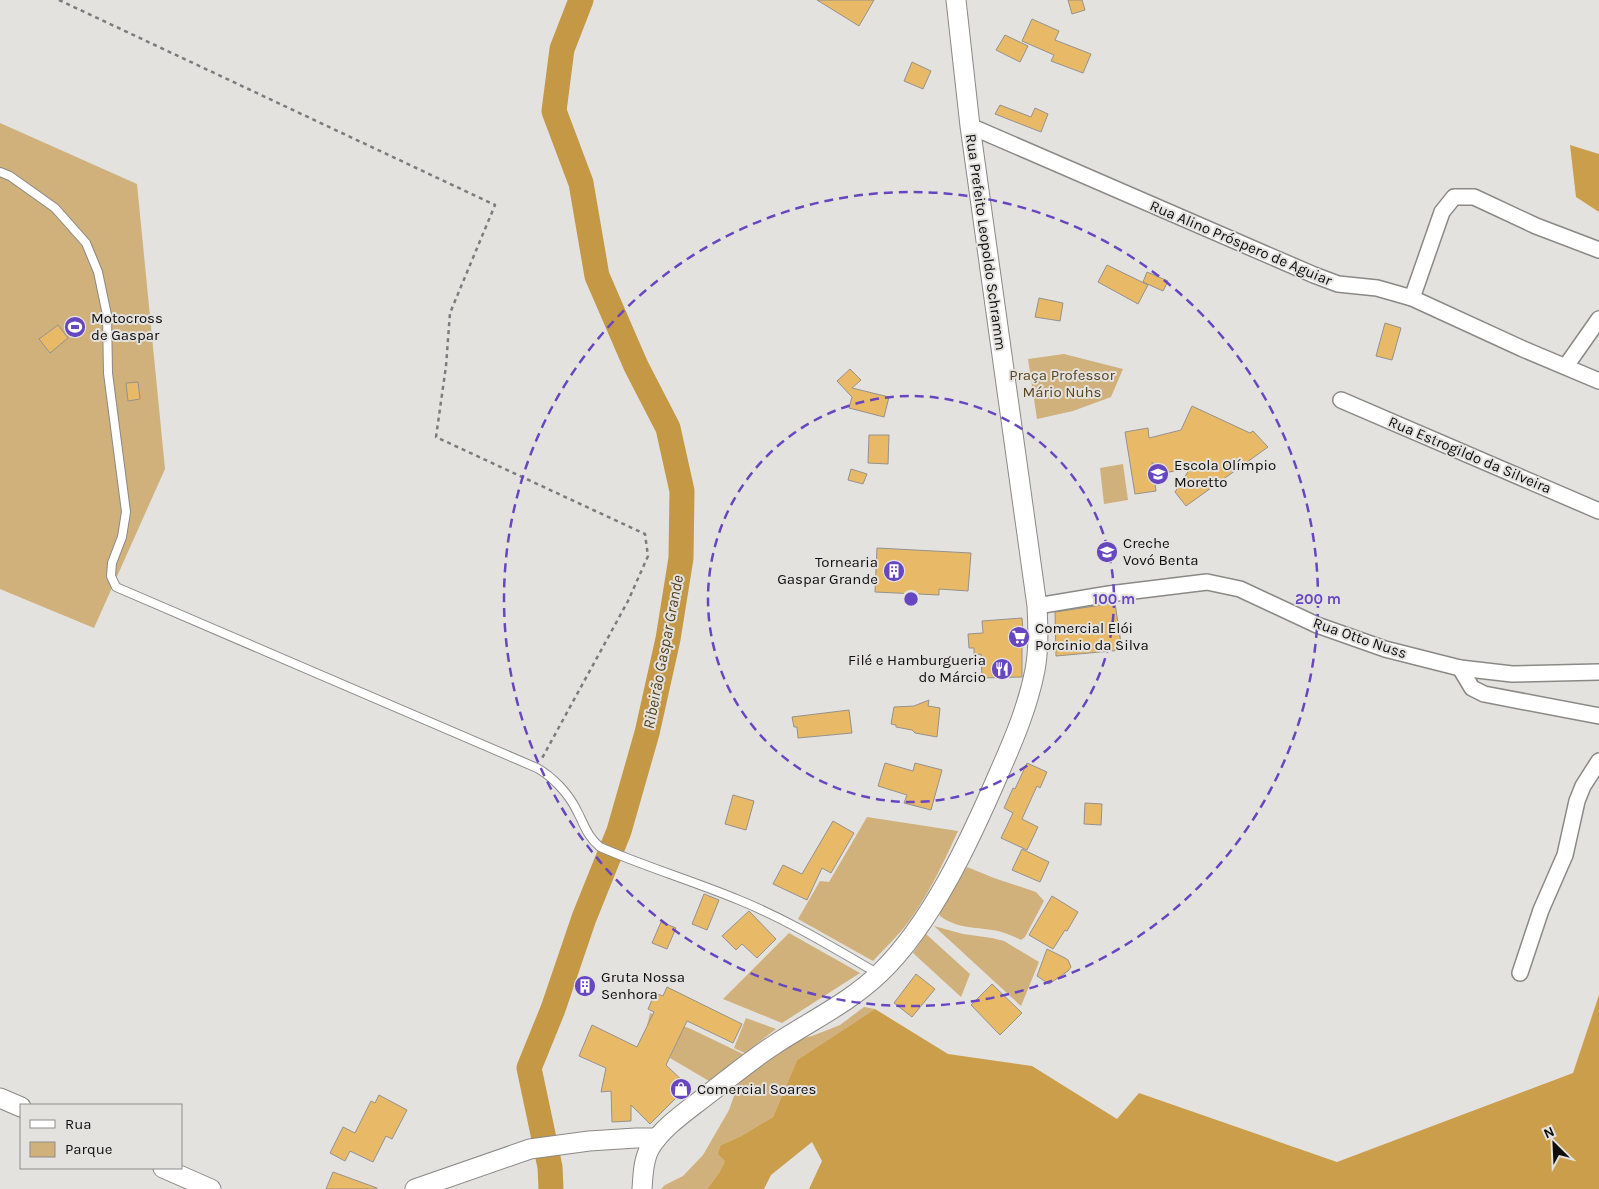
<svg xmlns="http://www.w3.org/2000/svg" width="1599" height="1189" font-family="Karla,sans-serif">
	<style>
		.green { fill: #d0b07b }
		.forest { fill: #cb9e4b }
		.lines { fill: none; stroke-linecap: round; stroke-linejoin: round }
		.river { stroke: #c59845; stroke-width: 25 }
		.building { fill: #e8ba67; stroke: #94928e }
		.service-casing { stroke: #8b8986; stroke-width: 10 }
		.minor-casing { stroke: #8b8986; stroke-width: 18 }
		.tertiary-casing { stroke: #8b8986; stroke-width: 21 }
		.path { stroke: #7d7c7a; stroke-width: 2.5; stroke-dasharray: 4 4; stroke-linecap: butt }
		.service { stroke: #fff; stroke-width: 8 }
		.minor { stroke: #fff; stroke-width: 15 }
		.tertiary { stroke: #fff; stroke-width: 19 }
		.ring { fill: none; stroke: #6747c0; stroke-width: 2.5; stroke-dasharray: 9 6 }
		.labels { text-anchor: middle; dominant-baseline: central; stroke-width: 4; stroke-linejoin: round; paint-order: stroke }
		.street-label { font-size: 15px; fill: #0f0e0d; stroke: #e4e2df }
		.poi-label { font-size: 15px; fill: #0f0e0d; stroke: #e4e2df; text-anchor: start }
		.park-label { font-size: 15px; fill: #584421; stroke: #e4e2df }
		.water-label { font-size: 16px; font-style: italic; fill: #523f1c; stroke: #e4e2df }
		.centre { fill: #6747c0; stroke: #e4e2df; stroke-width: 2.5 }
		.ring-label { font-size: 15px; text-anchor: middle; font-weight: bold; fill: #6747c0; stroke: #e4e2df; stroke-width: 4; stroke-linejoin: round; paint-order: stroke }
	</style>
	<rect width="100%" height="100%" fill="#e4e2df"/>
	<g class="green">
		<polygon points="0,123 137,184 165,469 94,628 0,589"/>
		<polygon points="1064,354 1123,369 1111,397 1073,411 1037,419 1028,359"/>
		<polygon points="1123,464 1128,500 1104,504 1100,468"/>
		<path d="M867 817 958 831C945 859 932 888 914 914 903 931 887 946 873 961L798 919 820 881 829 882Z"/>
		<path d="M967 867 994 878 1036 892 1044 901 1025 937 1021 940C1013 936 1006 933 998 931 978 927 957 929 940 916L939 912Z"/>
		<polygon points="934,926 963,934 992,938 1004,941 1039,962 1021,1006"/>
		<polygon points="789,933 860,973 782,1023 723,999"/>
		<polygon points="926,934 970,974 961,997 913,953"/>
		<polygon points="864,1007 875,1009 797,1060 773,1117 741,1136 721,1145 725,1161 719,1173 707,1189 661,1189 665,1185 683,1176 703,1155 729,1110 740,1079 796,1040 812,1036 840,1025"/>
		<polygon points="650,1013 691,1029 743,1054 709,1081 670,1058 681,1033 661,1032 647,1026"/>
		<polygon points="746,1018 776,1029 745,1053 734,1048"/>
	</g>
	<g class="forest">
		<polygon points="1570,145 1599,154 1599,212 1576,197"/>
		<polygon points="1599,995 1599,1189 809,1189 822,1161 812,1142 771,1175 764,1189 707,1189 719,1173 725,1161 718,1154 721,1145 741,1136 773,1117 797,1060 875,1009 948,1054 1032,1066 1117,1119 1139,1093 1337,1162 1573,1073"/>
	</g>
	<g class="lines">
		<polyline class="river" points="551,1189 550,1167 529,1068 553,1009 584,918 619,831 647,733 668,639 681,558 682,491 668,428 636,366 597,276 581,183 554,111 562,49 581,0"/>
	</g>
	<g class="building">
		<polygon points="817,0 874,0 859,26"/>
		<polygon points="1068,0 1082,0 1085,10 1072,14"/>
		<polygon points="1032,19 1059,31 1055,40 1091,54 1083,73 1051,61 1054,55 1022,41"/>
		<polygon points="1005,35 1028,46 1020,62 996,50"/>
		<polygon points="912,62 931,71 923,89 904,81"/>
		<polygon points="1000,105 1031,117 1035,108 1048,114 1041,132 995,114"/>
		<polygon points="1107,265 1148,285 1138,304 1098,282"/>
		<polygon points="1147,272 1168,281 1163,291 1143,282"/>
		<polygon points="1039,298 1063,303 1060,321 1035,317"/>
		<polygon points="1385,323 1401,328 1392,360 1376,356"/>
		<polygon points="58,325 68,338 50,353 39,339"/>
		<polygon points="850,369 861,380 852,388 889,397 884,417 849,408 852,397 837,381"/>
		<polygon points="138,382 140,399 128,401 126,383"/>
		<polygon points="1192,406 1250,433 1253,431 1268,447 1186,506 1175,492 1191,467 1161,474 1152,462 1156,491 1135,494 1125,432 1148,428 1149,438 1181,430"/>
		<polygon points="869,435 889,435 888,464 868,463"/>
		<polygon points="851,469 867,474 863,484 848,480"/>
		<polygon points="877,548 971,553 968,591 939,589 939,595 875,592"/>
		<polygon points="1115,603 1122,650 1056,656 1055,612"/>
		<polygon points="1022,618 1024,643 1022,643 1022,677 982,678 981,654 974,655 974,648 969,648 968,634 983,633 982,621"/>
		<polygon points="929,700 928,706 940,708 937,737 915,733 912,730 896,727 896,725 891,724 894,707 914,706"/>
		<polygon points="849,710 852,733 798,738 797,727 794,727 792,717"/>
		<polygon points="885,763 913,771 915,763 942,770 931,810 904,803 907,795 878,786"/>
		<polygon points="1027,763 1047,772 1040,788 1037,786 1022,819 1038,827 1027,850 1001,838 1013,813 1004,808 1013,788 1015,789"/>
		<polygon points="733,795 754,801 746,830 725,824"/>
		<polygon points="1085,803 1102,804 1101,825 1084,824"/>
		<polygon points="833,821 854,833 831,873 822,868 807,900 773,884 783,865 802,874"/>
		<polygon points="1022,849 1049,862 1040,882 1012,870"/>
		<polygon points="704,894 719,900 707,930 692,924"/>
		<polygon points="1052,896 1078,912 1067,931 1065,930 1053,949 1029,935"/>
		<polygon points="749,911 776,939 757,958 742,944 736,950 722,936"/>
		<polygon points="661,922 676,928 667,949 652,943"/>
		<polygon points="1047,949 1065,958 1068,960 1071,967 1068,971 1049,984 1037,976"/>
		<polygon points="916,974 935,989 912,1017 894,1003"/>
		<polygon points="582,977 590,981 592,988 589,991 585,992 577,988"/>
		<polygon points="992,984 1022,1013 1000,1035 971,1005"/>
		<polygon points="667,987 742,1024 733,1043 687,1021 666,1065 688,1086 650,1124 631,1105 631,1121 612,1122 611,1091 601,1092 606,1068 579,1056 592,1025 637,1047 654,1012 648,1009 655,993 663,996"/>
		<polygon points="379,1095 407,1110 392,1139 386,1136 373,1162 350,1151 345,1161 330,1153 343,1127 355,1133 371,1101 375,1103"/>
		<polygon points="333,1172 377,1188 377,1189 326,1189"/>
	</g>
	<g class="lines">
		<g class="service-casing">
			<path id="service" d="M0 172 10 176 55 208 86 243 98 272 107 315 108 373 126 512 122 537 112 563 111 576 116 587 537 768C553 777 569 794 577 811 585 826 587 836 600 847 646 867 693 881 739 900 788 920 832 947 877 973"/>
		</g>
		<g class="minor-casing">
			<g id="minor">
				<polyline points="970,126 1314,275 1338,284 1377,288 1412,298 1523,349 1599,381"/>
				<polyline points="1412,298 1442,212 1454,197 1474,197 1536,226 1599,250"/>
				<polyline points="1566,366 1599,319"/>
				<polyline points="1341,400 1599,511"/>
				<polyline points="1037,606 1109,594 1207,582 1240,589 1317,625 1385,649 1460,668 1512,674 1599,672"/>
				<polyline points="1460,668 1472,688 1484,694 1599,716"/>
				<polyline points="1520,973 1541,910 1565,855 1577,801 1583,786 1599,761"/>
			</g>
		</g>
		<g class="tertiary-casing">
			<g id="tertiary">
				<polyline points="0,1098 21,1107"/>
				<polyline points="163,1168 211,1189"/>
				<polyline points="415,1189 530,1149 589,1141 636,1138 657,1138"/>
				<path d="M642 1189C643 1176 643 1160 650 1148 661 1129 684 1113 702 1099 726 1081 749 1061 774 1045 810 1021 849 1003 880 973 932 923 971 838 999 773 1014 739 1028 706 1035 670 1039 648 1038 627 1037 606L970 126 956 0"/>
			</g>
		</g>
		<polyline class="path" points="59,0 495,205 450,313 446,366 436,437 645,534 648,556 628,601 541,760"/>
		<use href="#service" class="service"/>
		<use href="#minor" class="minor"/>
		<use href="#tertiary" class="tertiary"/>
	</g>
	<g class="ring">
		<circle cx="911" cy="599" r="203"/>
		<circle cx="911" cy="599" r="407"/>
	</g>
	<defs>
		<g id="stadium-disc" transform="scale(1.125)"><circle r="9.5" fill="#6747c0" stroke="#e4e2df"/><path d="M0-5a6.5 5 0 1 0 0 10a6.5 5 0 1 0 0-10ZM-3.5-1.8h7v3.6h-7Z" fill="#fff"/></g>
		<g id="school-disc" transform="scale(1.125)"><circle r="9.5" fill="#6747c0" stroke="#e4e2df"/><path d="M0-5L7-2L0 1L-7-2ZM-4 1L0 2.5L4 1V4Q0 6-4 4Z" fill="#fff"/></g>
		<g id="building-disc" transform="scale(1.125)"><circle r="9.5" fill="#6747c0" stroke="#e4e2df"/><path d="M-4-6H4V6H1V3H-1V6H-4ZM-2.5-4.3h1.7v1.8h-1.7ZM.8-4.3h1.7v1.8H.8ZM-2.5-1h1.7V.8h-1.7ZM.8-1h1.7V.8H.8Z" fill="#fff"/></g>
		<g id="supermarket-disc" transform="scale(1.125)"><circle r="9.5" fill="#6747c0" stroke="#e4e2df"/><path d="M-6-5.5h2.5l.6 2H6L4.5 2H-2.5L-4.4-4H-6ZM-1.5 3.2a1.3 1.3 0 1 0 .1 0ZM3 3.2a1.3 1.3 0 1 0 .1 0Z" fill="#fff"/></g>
		<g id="restaurant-disc" transform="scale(1.125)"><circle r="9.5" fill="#6747c0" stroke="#e4e2df"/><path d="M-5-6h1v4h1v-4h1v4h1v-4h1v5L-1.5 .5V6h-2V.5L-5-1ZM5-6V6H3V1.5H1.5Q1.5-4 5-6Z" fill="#fff"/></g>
		<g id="shop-disc" transform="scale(1.125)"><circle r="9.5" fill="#6747c0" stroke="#e4e2df"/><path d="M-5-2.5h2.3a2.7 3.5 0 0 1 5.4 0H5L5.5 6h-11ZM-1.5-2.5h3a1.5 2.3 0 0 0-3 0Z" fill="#fff"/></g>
	</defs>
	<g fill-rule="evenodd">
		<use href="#stadium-disc" x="75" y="327"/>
		<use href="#school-disc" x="1158" y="474"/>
		<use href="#school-disc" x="1107" y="552"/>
		<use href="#building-disc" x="894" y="571"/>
		<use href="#supermarket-disc" x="1019" y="637"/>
		<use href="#restaurant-disc" x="1002" y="669"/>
		<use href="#building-disc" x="585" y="986"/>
		<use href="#shop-disc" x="681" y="1089"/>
	</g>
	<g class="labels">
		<g class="street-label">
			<text transform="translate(986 242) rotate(82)">Rua Prefeito Leopoldo Schramm</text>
			<text transform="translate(1241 243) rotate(23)">Rua Alino Próspero de Aguiar</text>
			<text transform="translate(1470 455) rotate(23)">Rua Estrogildo da Silveira</text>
			<text transform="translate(1360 638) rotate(19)">Rua Otto Nuss</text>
		</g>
		<g class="poi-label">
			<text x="91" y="318">Motocross<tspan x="91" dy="17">de Gaspar</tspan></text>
			<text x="1174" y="465">Escola Olímpio<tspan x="1174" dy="17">Moretto</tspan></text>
			<text x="1123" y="543">Creche<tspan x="1123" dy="17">Vovó Benta</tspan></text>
			<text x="878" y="562" text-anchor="end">Tornearia<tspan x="878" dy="17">Gaspar Grande</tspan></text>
			<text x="1035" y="628">Comercial Elói<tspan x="1035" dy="17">Porcinio da Silva</tspan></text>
			<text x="986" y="660" text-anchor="end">Filé e Hamburgueria<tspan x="986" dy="17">do Márcio</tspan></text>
			<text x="601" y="977">Gruta Nossa<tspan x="601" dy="17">Senhora</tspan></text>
			<text x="697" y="1089">Comercial Soares</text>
		</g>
		<g class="park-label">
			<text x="1062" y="375">Praça Professor<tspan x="1062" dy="17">Mário Nuhs</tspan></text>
		</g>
		<g class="water-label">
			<text transform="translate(663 652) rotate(-79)">Ribeirão Gaspar Grande</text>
		</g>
	</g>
	<circle cx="911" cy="599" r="8" class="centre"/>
	<g class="ring-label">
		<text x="1114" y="604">100 m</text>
		<text x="1318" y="604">200 m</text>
	</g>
	<rect x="20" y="1104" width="162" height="65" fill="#e4e2df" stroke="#8f8d8b"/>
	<rect x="30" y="1120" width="25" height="8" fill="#ffffff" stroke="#8f8d8b"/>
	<text x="65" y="1129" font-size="15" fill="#0f0e0d">Rua</text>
	<rect x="30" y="1142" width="25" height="15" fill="#d0b07b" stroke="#8f8d8b"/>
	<text x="65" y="1154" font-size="15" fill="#0f0e0d">Parque</text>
	<g transform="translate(1554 1144) rotate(336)" stroke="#e4e2df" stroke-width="4" paint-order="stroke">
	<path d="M0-4L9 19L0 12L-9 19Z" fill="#0f0e0d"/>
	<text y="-8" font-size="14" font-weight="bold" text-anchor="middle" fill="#0f0e0d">N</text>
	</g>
</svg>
